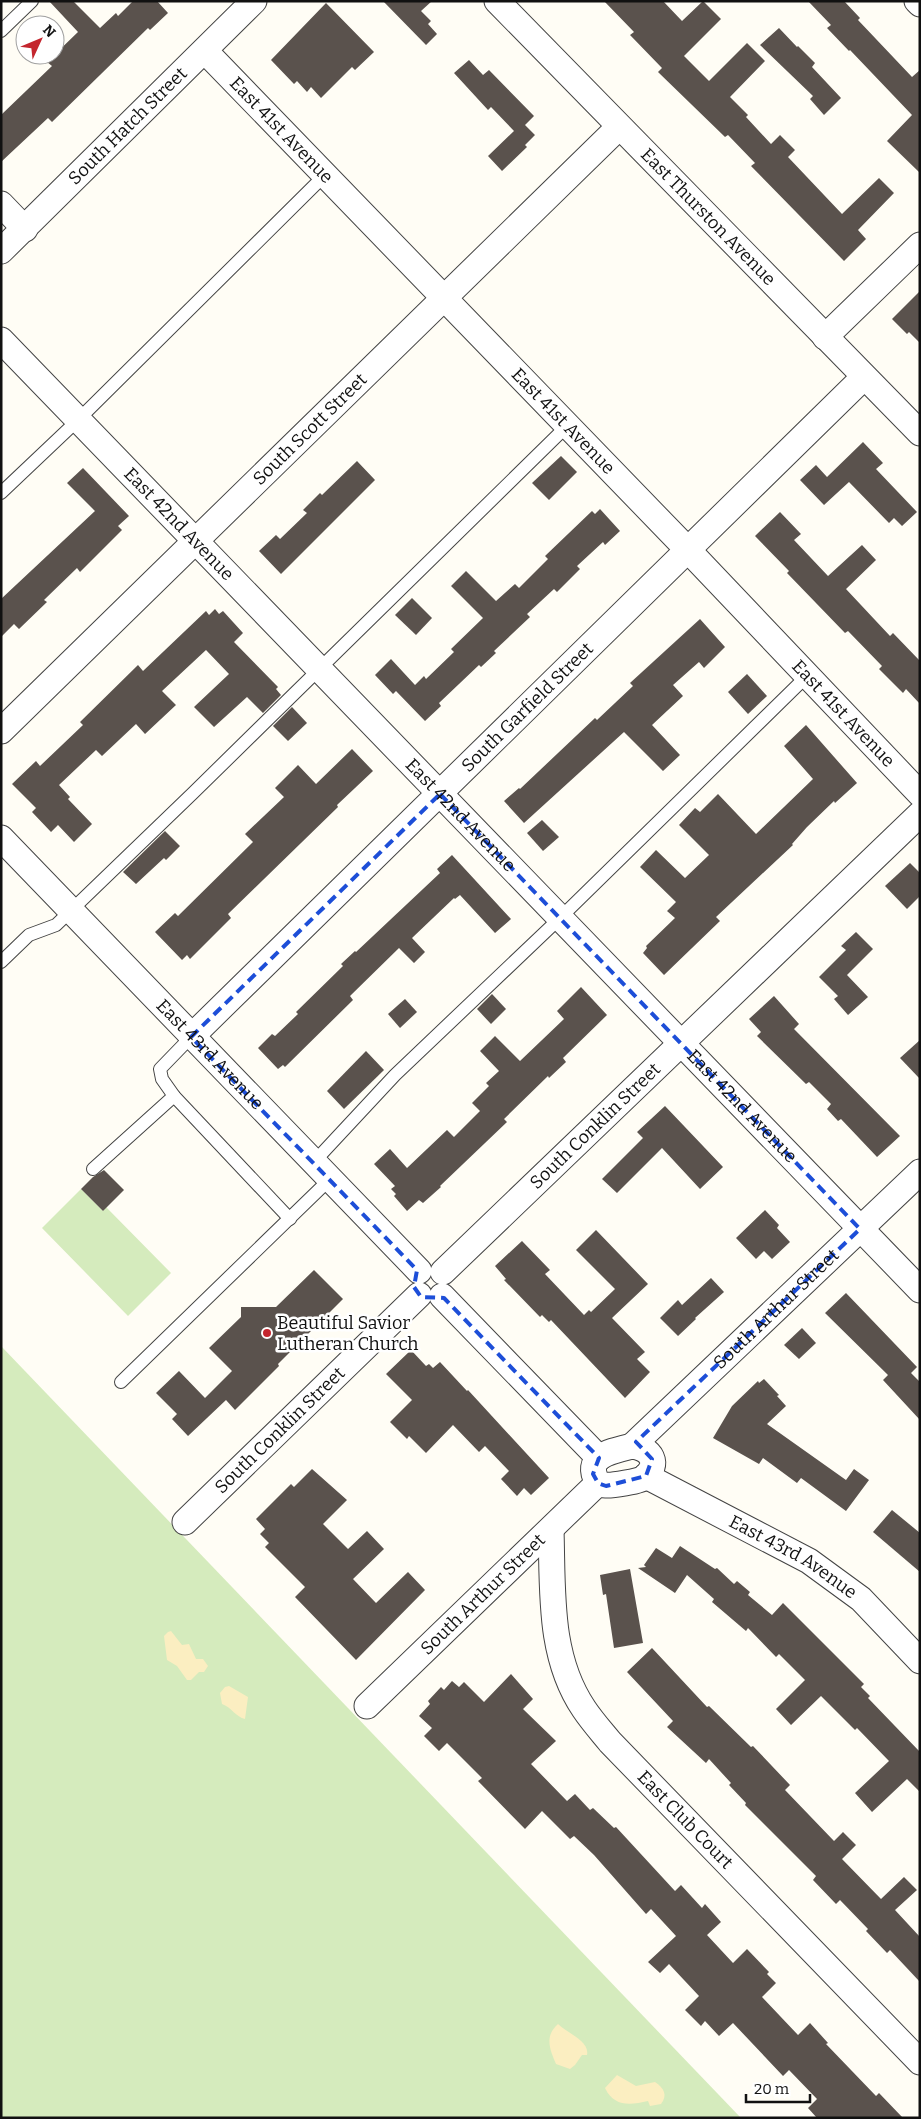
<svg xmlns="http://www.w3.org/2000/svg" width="921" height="2119" font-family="Bitter,serif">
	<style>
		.green { fill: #d5ebbd }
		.sand { fill: #fbeec1 }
		.building { fill: #5a524d }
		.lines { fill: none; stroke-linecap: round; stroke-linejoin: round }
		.lane-casing { stroke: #444; stroke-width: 14 }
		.street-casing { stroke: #444; stroke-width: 27 }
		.lane { stroke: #fff; stroke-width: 12 }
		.street { stroke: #fff; stroke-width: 25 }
		.marked { fill: none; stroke: #1d4ed8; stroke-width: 4; stroke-dasharray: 10 6; stroke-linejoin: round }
		.poi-dot { fill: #c4262e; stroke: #fff; stroke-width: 2 }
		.labels { text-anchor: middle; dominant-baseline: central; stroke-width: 5; stroke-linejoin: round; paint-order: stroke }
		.street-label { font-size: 18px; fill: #111; stroke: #fff }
		.poi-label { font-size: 18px; fill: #111; stroke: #fff; text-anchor: start }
	</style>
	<rect width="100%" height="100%" fill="#fffdf5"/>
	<g class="green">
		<polygon points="81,1189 103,1211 106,1207 171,1273 128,1316 42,1228"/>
		<polygon points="1,1346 741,2118 1,2118"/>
	</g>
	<g class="sand">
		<polygon points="171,1631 182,1645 189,1644 196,1659 203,1659 208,1666 204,1672 199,1672 191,1680 187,1680 177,1666 167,1660 164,1636 168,1632"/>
		<path d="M229 1686 248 1697 245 1719C236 1717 231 1707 222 1704L220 1693 225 1687Z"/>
		<path d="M558 2024C567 2033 590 2041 587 2055H582L575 2065 570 2069 556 2064C550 2050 544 2036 558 2024Z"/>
		<path d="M617 2075 636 2086 655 2082C664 2088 668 2095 661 2104L650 2106 648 2101C630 2105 614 2107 605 2088Z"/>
	</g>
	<g class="building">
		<polygon points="49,1 73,1 100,28 116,13 118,16 133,1 157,1 168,13 150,30 148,28 52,122 48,118 1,162 1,115 52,66 47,62 78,32"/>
		<polygon points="383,1 432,1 421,11 431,21 428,24 437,34 426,45"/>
		<polygon points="604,1 663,1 682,21 703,1 721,19 684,56 709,81 747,43 765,61 730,97 748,115 746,117 771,144 780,135 795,150 788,157 842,214 879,178 894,193 858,230 866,239 844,261 751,166 755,163 728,135 725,137 658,72 662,68 630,35 634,32"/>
		<polygon points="808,1 844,1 860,18 858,20 912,77 920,70 920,173 887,141 912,115 850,50 849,51 827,28 831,25"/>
		<polygon points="326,3 374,52 355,70 352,67 321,98 311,87 307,92 297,81 294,84 271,60"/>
		<polygon points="779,28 797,47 798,46 815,63 812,67 841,98 824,115 810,99 813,96 760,45"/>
		<polygon points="469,60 483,75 489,70 534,116 525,125 535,135 525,145 527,147 502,171 488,156 514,131 491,107 488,110 454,73"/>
		<polygon points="920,291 920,343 909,332 907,334 892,319"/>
		<polygon points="863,442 883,463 876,469 917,512 902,526 894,518 889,523 849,482 824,505 800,480 816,465 827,477"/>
		<polygon points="561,456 577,472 549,500 532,483"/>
		<polygon points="357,461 375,480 281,574 259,551 276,535 280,539 307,513 303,510 320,493 322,495"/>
		<polygon points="83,468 129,516 118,526 122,530 80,572 77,568 44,600 47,602 19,629 14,624 1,637 1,599 95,511 67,483"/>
		<polygon points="600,509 620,531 605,545 603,542 577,566 580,569 557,592 554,589 527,614 530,617 494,651 496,653 481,667 479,665 439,703 441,706 425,721 396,691 393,694 375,675 391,659 415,685 424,676 426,679 454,652 451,649 483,618 451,586 466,571 496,601 515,584 519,588 548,559 545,556 592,511 595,514"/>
		<polygon points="780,512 801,534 794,540 828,576 862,545 876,560 846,589 890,636 893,633 920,661 920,704 906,689 903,693 879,669 882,666 848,631 845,633 787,573 789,571 755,536"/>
		<polygon points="412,598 432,618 416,635 395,615"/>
		<polygon points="215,609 219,614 223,611 243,633 234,642 278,687 276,689 281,695 263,713 247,697 214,727 194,707 229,674 206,650 162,691 176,705 145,734 136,724 102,756 96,750 59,785 70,797 68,799 92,824 74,842 58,825 51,832 32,812 36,808 12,784 36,761 40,766 83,725 80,722 138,665 143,671 206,611 209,615"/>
		<polygon points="700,619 725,647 704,668 699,662 673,685 683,696 652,725 680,755 663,771 624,732 524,823 504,801 519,788 520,789 595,718 597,720 633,686 630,683"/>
		<polygon points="747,674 767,696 748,714 728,692"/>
		<polygon points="292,707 307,723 288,741 273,726"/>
		<polygon points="806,725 857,783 835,803 834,801 807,827 792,844 793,845 716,917 720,921 664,975 643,953 647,948 646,946 675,918 667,911 676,902 640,867 656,850 685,878 709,855 679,825 695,808 700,812 718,794 756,834 813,779 784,746"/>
		<polygon points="352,749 373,771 337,805 338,807 228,914 231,918 190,959 187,955 182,960 155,932 175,913 178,916 253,842 245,834 284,797 275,788 298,765 316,784"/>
		<polygon points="542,820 559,837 543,851 527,833"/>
		<polygon points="165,831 180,846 166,860 164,858 136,884 123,872"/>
		<polygon points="452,855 511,919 495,933 460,895 455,899 454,898 412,938 425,952 414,963 399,948 350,996 353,1000 285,1067 283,1065 278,1069 258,1048 272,1034 275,1036 298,1014 296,1012 343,966 341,964 355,951 356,952 440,873 437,869"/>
		<polygon points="910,863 920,873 920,896 907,909 885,886"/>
		<polygon points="856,932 873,949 847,975 868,997 848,1015 834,999 838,996 819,977 846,950 841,946"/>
		<polygon points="581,987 607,1015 563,1058 566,1062 549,1078 548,1076 504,1119 507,1122 440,1186 441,1187 423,1203 419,1200 407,1211 394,1196 396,1194 391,1189 395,1186 374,1164 390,1149 407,1168 447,1130 454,1137 480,1111 472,1103 489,1086 486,1083 499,1071 480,1051 495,1036 520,1061 564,1019 557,1011"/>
		<polygon points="492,994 506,1009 491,1024 477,1009"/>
		<polygon points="774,996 799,1024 794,1029 900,1136 877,1157 841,1119 838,1121 827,1109 831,1104 809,1082 806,1084 757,1036 761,1032 749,1019"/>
		<polygon points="405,999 417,1012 400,1028 388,1014"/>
		<polygon points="920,1040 920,1079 900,1058"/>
		<polygon points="366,1051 384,1070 344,1109 327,1091"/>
		<polygon points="665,1106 723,1167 700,1189 662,1148 617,1193 602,1179 643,1138 637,1132"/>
		<polygon points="104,1170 124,1190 103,1211 81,1189 93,1177"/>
		<polygon points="765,1210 779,1225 777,1228 790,1242 772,1259 764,1251 756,1259 736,1238"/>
		<polygon points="596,1230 648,1284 612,1318 645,1352 637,1359 650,1372 625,1398 551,1320 549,1322 542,1315 540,1317 504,1280 506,1279 495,1266 522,1241 550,1270 545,1274 584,1315 589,1310 591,1312 615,1289 576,1250"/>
		<polygon points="314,1270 343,1299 278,1364 279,1366 235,1410 226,1400 188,1436 172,1419 177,1414 156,1393 179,1371 205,1398 232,1371 209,1348 241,1317 241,1307 276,1307"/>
		<polygon points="711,1278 724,1292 695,1318 696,1319 678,1336 660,1318 678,1300 682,1305"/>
		<polygon points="846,1293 917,1367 911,1373 920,1382 920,1420 883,1380 888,1375 825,1313"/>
		<polygon points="802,1328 816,1343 799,1359 784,1345"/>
		<polygon points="411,1350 426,1366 429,1364 433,1368 440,1362 467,1391 468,1390 549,1478 531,1495 524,1488 517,1496 501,1479 509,1471 485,1446 479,1452 453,1425 426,1453 409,1436 407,1439 390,1422 412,1400 386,1374"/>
		<polygon points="764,1379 779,1395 777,1396 786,1406 767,1424 846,1480 854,1469 869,1480 846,1511 801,1478 797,1483 763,1458 759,1464 713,1438 732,1406 758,1381 759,1383"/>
		<polygon points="312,1469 347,1500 323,1524 348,1549 367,1531 384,1549 353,1579 376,1603 408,1572 425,1590 356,1660 295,1597 305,1587 265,1547 269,1543 260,1534 265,1529 256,1519 291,1484 294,1487"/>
		<polygon points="892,1510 920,1533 920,1572 873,1532"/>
		<polygon points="680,1546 715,1569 717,1568 734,1584 737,1581 750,1592 748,1595 772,1615 783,1603 864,1684 861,1687 870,1696 868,1698 920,1752 920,1792 907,1779 872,1812 855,1793 889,1761 857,1728 855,1730 821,1696 791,1725 776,1709 805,1680 779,1654 776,1657 748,1628 746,1631 712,1602 714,1599 687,1575 675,1593 638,1568 646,1567 644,1565 656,1548 672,1558"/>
		<polygon points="630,1569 643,1643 614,1648 606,1594 603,1595 600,1575"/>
		<polygon points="652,1648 707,1707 709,1706 751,1747 753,1746 790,1785 785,1790 834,1841 843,1832 856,1845 842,1859 881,1899 904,1877 917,1890 895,1910 920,1937 920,1982 890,1950 887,1953 866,1931 868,1929 840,1900 836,1904 813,1880 816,1876 745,1805 746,1803 729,1785 731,1783 709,1759 706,1763 667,1727 673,1721 627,1672"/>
		<polygon points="511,1674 533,1699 523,1709 556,1741 531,1764 567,1801 575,1794 590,1810 593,1808 614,1828 616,1827 675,1891 681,1885 702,1908 705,1904 721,1922 707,1935 733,1963 747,1949 769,1972 767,1974 776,1983 762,1997 798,2035 810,2023 828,2043 826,2044 876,2096 879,2093 903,2118 817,2118 808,2108 817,2099 789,2070 783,2076 733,2023 719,2036 705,2021 701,2026 685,2010 699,1996 669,1964 660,1973 648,1962 676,1936 651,1909 646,1914 594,1855 574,1836 570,1839 542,1811 525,1829 478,1781 482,1778 447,1743 439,1751 424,1736 432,1728 419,1716 430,1704 428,1701 441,1687 444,1690 452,1681 459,1687 464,1682 484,1702"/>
	</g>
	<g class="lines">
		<g class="lane-casing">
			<g id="lane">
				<polyline points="1,31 32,1"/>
				<polyline points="1,493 78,420 325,175"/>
				<polyline points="1,962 29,935 56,925 193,793 567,426"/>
				<polyline points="191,1037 160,1069 162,1079 174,1096 290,1219"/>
				<polyline points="313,1163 395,1075 560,918 807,676"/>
				<polyline points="93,1169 174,1096"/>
				<polyline points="121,1382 329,1180"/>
			</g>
		</g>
		<g class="street-casing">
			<g id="street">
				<path id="s1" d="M497 1 920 433"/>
				<polyline points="917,1 920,4"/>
				<path id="s2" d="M205 51 688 550 920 794"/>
				<polyline points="1,204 25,229"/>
				<path id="s3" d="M1 251 254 1"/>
				<polyline points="825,337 920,245"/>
				<path id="s4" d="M1 340 920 1290"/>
				<path id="s5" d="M1 731 619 127"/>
				<path id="s6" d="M1 838 419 1271"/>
				<path id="s7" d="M191 1037 864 377"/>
				<path id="s8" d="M443 1272 920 814"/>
				<polyline points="442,1296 599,1458"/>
				<path id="s9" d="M632 1446 920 1172"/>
				<path d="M632 1446C651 1448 661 1464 644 1478 641 1481 610 1486 605 1485 603 1485 600 1484 598 1483 582 1456 612 1451 632 1446Z"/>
				<path id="s10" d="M646 1476 809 1561 861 1599 920 1661"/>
				<path id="s11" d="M185 1522 419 1295"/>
				<path id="s12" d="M551 1530C553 1590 548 1656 584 1709 592 1721 601 1731 610 1742L920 2062"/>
				<path id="s13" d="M367 1706 598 1483"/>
			</g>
		</g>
		<use href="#lane" class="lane"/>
		<use href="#street" class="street"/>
	</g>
	<path class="marked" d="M440 794 860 1229 636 1442 652 1459 646 1476 606 1486 598 1483 593 1474 599 1458 444 1298 421 1297 414 1287 417 1270 191 1037Z"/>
	<circle class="poi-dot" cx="267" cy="1333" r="5"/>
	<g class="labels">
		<g class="street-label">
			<text stroke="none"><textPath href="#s3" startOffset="178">South Hatch Street</textPath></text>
			<text stroke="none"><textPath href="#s2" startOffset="110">East 41st Avenue</textPath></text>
			<text stroke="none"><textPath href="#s1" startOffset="302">East Thurston Avenue</textPath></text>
			<text stroke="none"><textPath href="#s2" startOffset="515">East 41st Avenue</textPath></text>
			<text stroke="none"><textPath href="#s5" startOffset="432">South Scott Street</textPath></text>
			<text stroke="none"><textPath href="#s4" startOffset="256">East 42nd Avenue</textPath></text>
			<text stroke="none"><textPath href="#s7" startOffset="471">South Garfield Street</textPath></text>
			<text stroke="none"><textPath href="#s2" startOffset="920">East 41st Avenue</textPath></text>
			<text stroke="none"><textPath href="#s4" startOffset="661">East 42nd Avenue</textPath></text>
			<text stroke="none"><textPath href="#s6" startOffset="301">East 43rd Avenue</textPath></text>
			<text stroke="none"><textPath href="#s4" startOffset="1066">East 42nd Avenue</textPath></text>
			<text stroke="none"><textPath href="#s8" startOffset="211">South Conklin Street</textPath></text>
			<text stroke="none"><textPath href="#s9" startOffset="199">South Arthur Street</textPath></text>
			<text stroke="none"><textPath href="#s11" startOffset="132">South Conklin Street</textPath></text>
			<text stroke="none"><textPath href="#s10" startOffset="168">East 43rd Avenue</textPath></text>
			<text stroke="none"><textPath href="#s13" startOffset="161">South Arthur Street</textPath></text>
			<text stroke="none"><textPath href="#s12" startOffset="335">East Club Court</textPath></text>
		</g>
		<g class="poi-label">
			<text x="277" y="1323">Beautiful Savior<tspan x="277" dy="21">Lutheran Church</tspan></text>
		</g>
	</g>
	<rect width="921" height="2119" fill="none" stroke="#111111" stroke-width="5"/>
	<g transform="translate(40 40) rotate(46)"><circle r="24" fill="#ffffff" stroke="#a0a0a0"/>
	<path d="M0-4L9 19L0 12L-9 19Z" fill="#c4262e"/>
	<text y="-8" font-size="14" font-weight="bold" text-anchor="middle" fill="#111111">N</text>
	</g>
	<path d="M746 2094v8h64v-8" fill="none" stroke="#111111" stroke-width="2.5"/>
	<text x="754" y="2094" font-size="15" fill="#111111" stroke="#ffffff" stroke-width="4" paint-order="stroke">20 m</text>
</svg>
